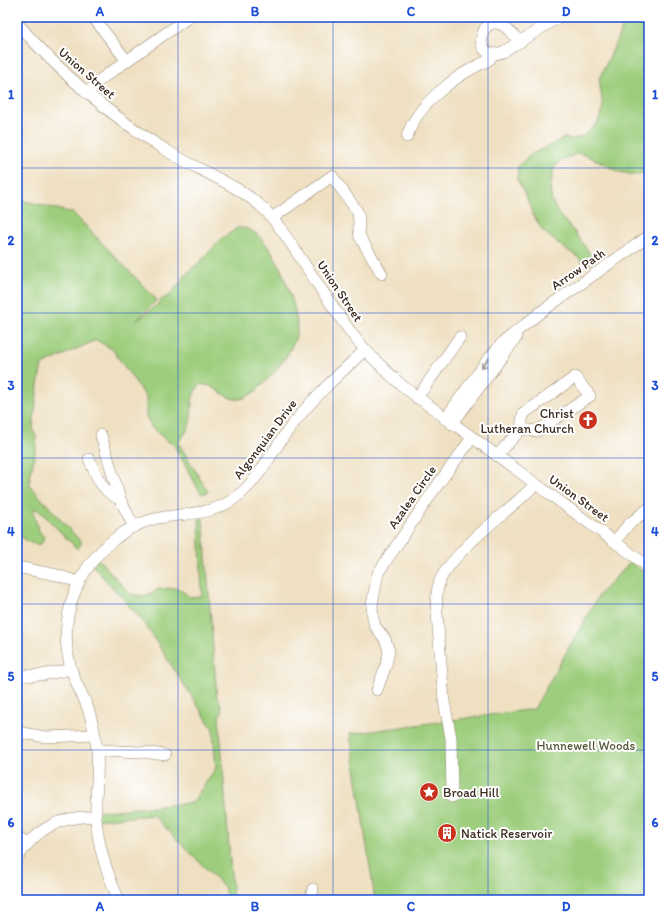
<svg xmlns="http://www.w3.org/2000/svg" width="666" height="917" font-family="Itim,sans-serif">
	<style>
		.green { fill: #9dce7d; stroke: #6c7c4e }
		.lines { fill: none; stroke-linecap: round; stroke-linejoin: round }
		.minor-casing { stroke: #958570; stroke-width: 12 }
		.minor { stroke: #fff; stroke-width: 11 }
		.oneway { stroke: #a79f9a }
		.grid { fill: none; stroke: #1d4ed8; stroke-width: 1; stroke-opacity: 0.55 }
		.labels { text-anchor: middle; dominant-baseline: central; stroke-width: 4; stroke-linejoin: round; paint-order: stroke }
		.street-label { font-size: 13px; fill: #3b2a1e; stroke: #fff }
		.poi-label { font-size: 13px; fill: #3b2a1e; stroke: #fff; text-anchor: start }
		.park-label { font-size: 13px; fill: #585b3a; stroke: #fff }
		.neatline { fill: none; stroke: #1d4ed8; stroke-width: 1.5 }
		.grid-label { font-size: 13px; text-anchor: middle; font-weight: bold; fill: #1d4ed8 }
	</style>
	<rect width="100%" height="100%" fill="#fff"/>
	<filter id="ink" filterUnits="userSpaceOnUse"><feTurbulence type="fractalNoise" baseFrequency=".025" numOctaves="2"/><feDisplacementMap in="SourceGraphic" scale="8" xChannelSelector="R" yChannelSelector="G"/><feConvolveMatrix kernelMatrix="1 2 1 2 8 2 1 2 1" color-interpolation-filters="sRGB"/></filter>
	<filter id="wash" filterUnits="userSpaceOnUse"><feTurbulence type="fractalNoise" baseFrequency=".012" numOctaves="4" result="noise"/><feDisplacementMap in="SourceGraphic" scale="16" xChannelSelector="R" yChannelSelector="G"/><feGaussianBlur stdDeviation="0.9" result="paint"/><feColorMatrix in="noise" values="0 0 0 0 0 0 0 0 0 0 0 0 0 0 0 0 0 1.4 0 .05"/><feComposite in="paint" operator="in"/></filter>
	<g filter="url(#wash)">
		<rect width="100%" height="100%" fill="#efe0c2"/>
		<g class="green">
			<polygon points="621,17 649,17 649,171 635,175 620,172 588,156 578,153 559,162 554,168 550,188 552,201 559,215 573,230 592,256 590,265 582,262 579,258 560,245 543,231 532,213 528,201 517,179 518,166 532,154 564,138 573,139 583,136 596,125 600,117 603,106 599,79 611,54 622,28"/>
			<path d="M17 199 73 213 157 300 136 321 158 304 162 299 169 296 191 269 200 262 221 239 237 228C243 228 248 228 252 231 275 244 297 302 297 328 297 345 279 368 267 380 260 387 251 397 240 399 229 401 220 390 210 386 208 385 204 385 201 384 188 395 194 412 189 426 187 431 182 439 178 442L208 492 201 494 174 445 166 440 152 428 146 416V397L112 349 96 340 42 365 38 385 34 420 33 429 36 437V447L30 478V486L82 543 77 549 39 510 32 509 39 531 44 537 41 544C32 546 24 539 17 533Z"/>
			<polygon points="203,518 217,698 220,701 222,712 219,716 233,900 226,900 225,888 153,815 95,820 95,812 192,803 216,768 213,729 142,620 93,566 98,559 130,594 142,596 149,594 159,589 175,588 185,593 189,597 202,596 199,519"/>
			<polygon points="630,562 649,576 649,686 645,689 649,694 649,896 646,900 375,900 350,734 534,709 599,595"/>
		</g>
	</g>
	<g filter="url(#ink)">
		<g class="lines">
			<g class="minor-casing">
				<g id="minor">
					<polyline points="93,17 127,61"/>
					<path d="M17 23C61 74 112 117 169 152 201 172 238 184 265 210 278 224 289 240 299 256 315 280 330 303 347 327 363 350 383 369 405 388L649 567"/>
					<path d="M520 42C515 37 510 30 504 26 479 10 470 64 503 52L559 17"/>
					<polyline points="87,93 101,79 189,17"/>
					<path d="M407 137C416 105 456 75 485 62L490 59 493 54"/>
					<path d="M272 218 332 176 357 211C361 219 357 228 360 237L382 274"/>
					<polyline points="417,398 460,337"/>
					<polyline points="445,419 486,362 501,344 542,311 649,236"/>
					<polyline points="452,424 516,338"/>
					<polyline points="101,435 120,499 134,527"/>
					<polyline points="497,456 521,429 523,414 575,377 590,396 537,431 521,429"/>
					<path d="M89 459C96 475 102 493 120 499"/>
					<polyline points="615,541 629,524 649,508"/>
					<polyline points="17,567 57,575 78,582"/>
					<path d="M17 674C36 678 53 673 71 669"/>
					<polyline points="377,690 386,665 389,651 385,639 375,626 373,619 372,605 378,573 434,490 472,438"/>
					<polyline points="17,732 46,737 95,735"/>
					<polyline points="97,750 142,752 165,755"/>
					<path d="M452 797 451 738 444 701 437 614C436 604 436 593 439 583 446 562 488 526 506 511 516 502 527 494 535 484"/>
					<polyline points="17,837 27,844"/>
					<path d="M17 859C34 829 62 815 96 817"/>
					<path d="M119 900C107 874 98 846 96 818 95 795 99 772 97 750 95 733 92 717 85 701 80 690 74 680 71 668 57 620 76 568 116 538 127 529 140 523 154 519 185 512 213 517 239 495 262 476 274 447 293 424 314 397 340 373 365 350"/>
					<polyline points="311,900 313,889"/>
				</g>
			</g>
			<use href="#minor" class="minor"/>
		</g>
		<defs><path id="oneway-shaft" d="M-6 0H5M1.5-3L5.5 0L1.5 3" fill="none" stroke-width="1.6" stroke-linecap="round" stroke-linejoin="round"/></defs>
		<use class="oneway" href="#oneway-shaft" transform="translate(485 363) rotate(127)"/>
	</g>
	<path class="grid" d="M178 17V900M333 17V900M488 17V900M17 168H649M17 313H649M17 458H649M17 604H649M17 750H649"/>
	<defs>
		<g id="church-disc" transform="scale(1)"><circle r="9.5" fill="#c8321e" stroke="#fff"/><path d="M-1.2-6h2.4v3.5h3.3v2.4h-3.3V6h-2.4V-.1h-3.3v-2.4h3.3Z" fill="#fff"/></g>
		<g id="sight-disc" transform="scale(1)"><circle r="9.5" fill="#c8321e" stroke="#fff"/><path d="M0-6L1.8-2.2L6-1.7L2.9 1.2L3.7 5.4L0 3.3L-3.7 5.4L-2.9 1.2L-6-1.7L-1.8-2.2Z" fill="#fff"/></g>
		<g id="building-disc" transform="scale(1)"><circle r="9.5" fill="#c8321e" stroke="#fff"/><path d="M-4-6H4V6H1V3H-1V6H-4ZM-2.5-4.3h1.7v1.8h-1.7ZM.8-4.3h1.7v1.8H.8ZM-2.5-1h1.7V.8h-1.7ZM.8-1h1.7V.8H.8Z" fill="#fff"/></g>
	</defs>
	<g fill-rule="evenodd">
		<use href="#church-disc" x="588" y="420"/>
		<use href="#sight-disc" x="429" y="792"/>
		<use href="#building-disc" x="447" y="833"/>
	</g>
	<g class="labels">
		<g class="street-label">
			<text transform="translate(87 73) rotate(41)">Union Street</text>
			<text transform="translate(578 269) rotate(-35)">Arrow Path</text>
			<text transform="translate(340 291) rotate(56)">Union Street</text>
			<text transform="translate(265 439) rotate(-53)">Algonquian Drive</text>
			<text transform="translate(412 497) rotate(-55)">Azalea Circle</text>
			<text transform="translate(579 498) rotate(36)">Union Street</text>
		</g>
		<g class="poi-label">
			<text x="574" y="413" text-anchor="end">Christ<tspan x="574" dy="15">Lutheran Church</tspan></text>
			<text x="443" y="792">Broad Hill</text>
			<text x="461" y="833">Natick Reservoir</text>
		</g>
		<g class="park-label">
			<text x="586" y="745">Hunnewell Woods</text>
		</g>
	</g>
	<rect width="666" height="917" fill="none" stroke="#fff" stroke-width="44"/>
	<rect x="22" y="22" width="622" height="873" class="neatline"/>
	<g class="grid-label">
		<text x="100" y="16">A</text>
		<text x="255" y="16">B</text>
		<text x="411" y="16">C</text>
		<text x="566" y="16">D</text>
		<text x="11" y="99">1</text>
		<text x="655" y="99">1</text>
		<text x="11" y="245">2</text>
		<text x="655" y="245">2</text>
		<text x="11" y="390">3</text>
		<text x="655" y="390">3</text>
		<text x="11" y="536">4</text>
		<text x="655" y="536">4</text>
		<text x="11" y="681">5</text>
		<text x="655" y="681">5</text>
		<text x="11" y="827">6</text>
		<text x="655" y="827">6</text>
		<text x="100" y="911">A</text>
		<text x="255" y="911">B</text>
		<text x="411" y="911">C</text>
		<text x="566" y="911">D</text>
	</g>
</svg>
